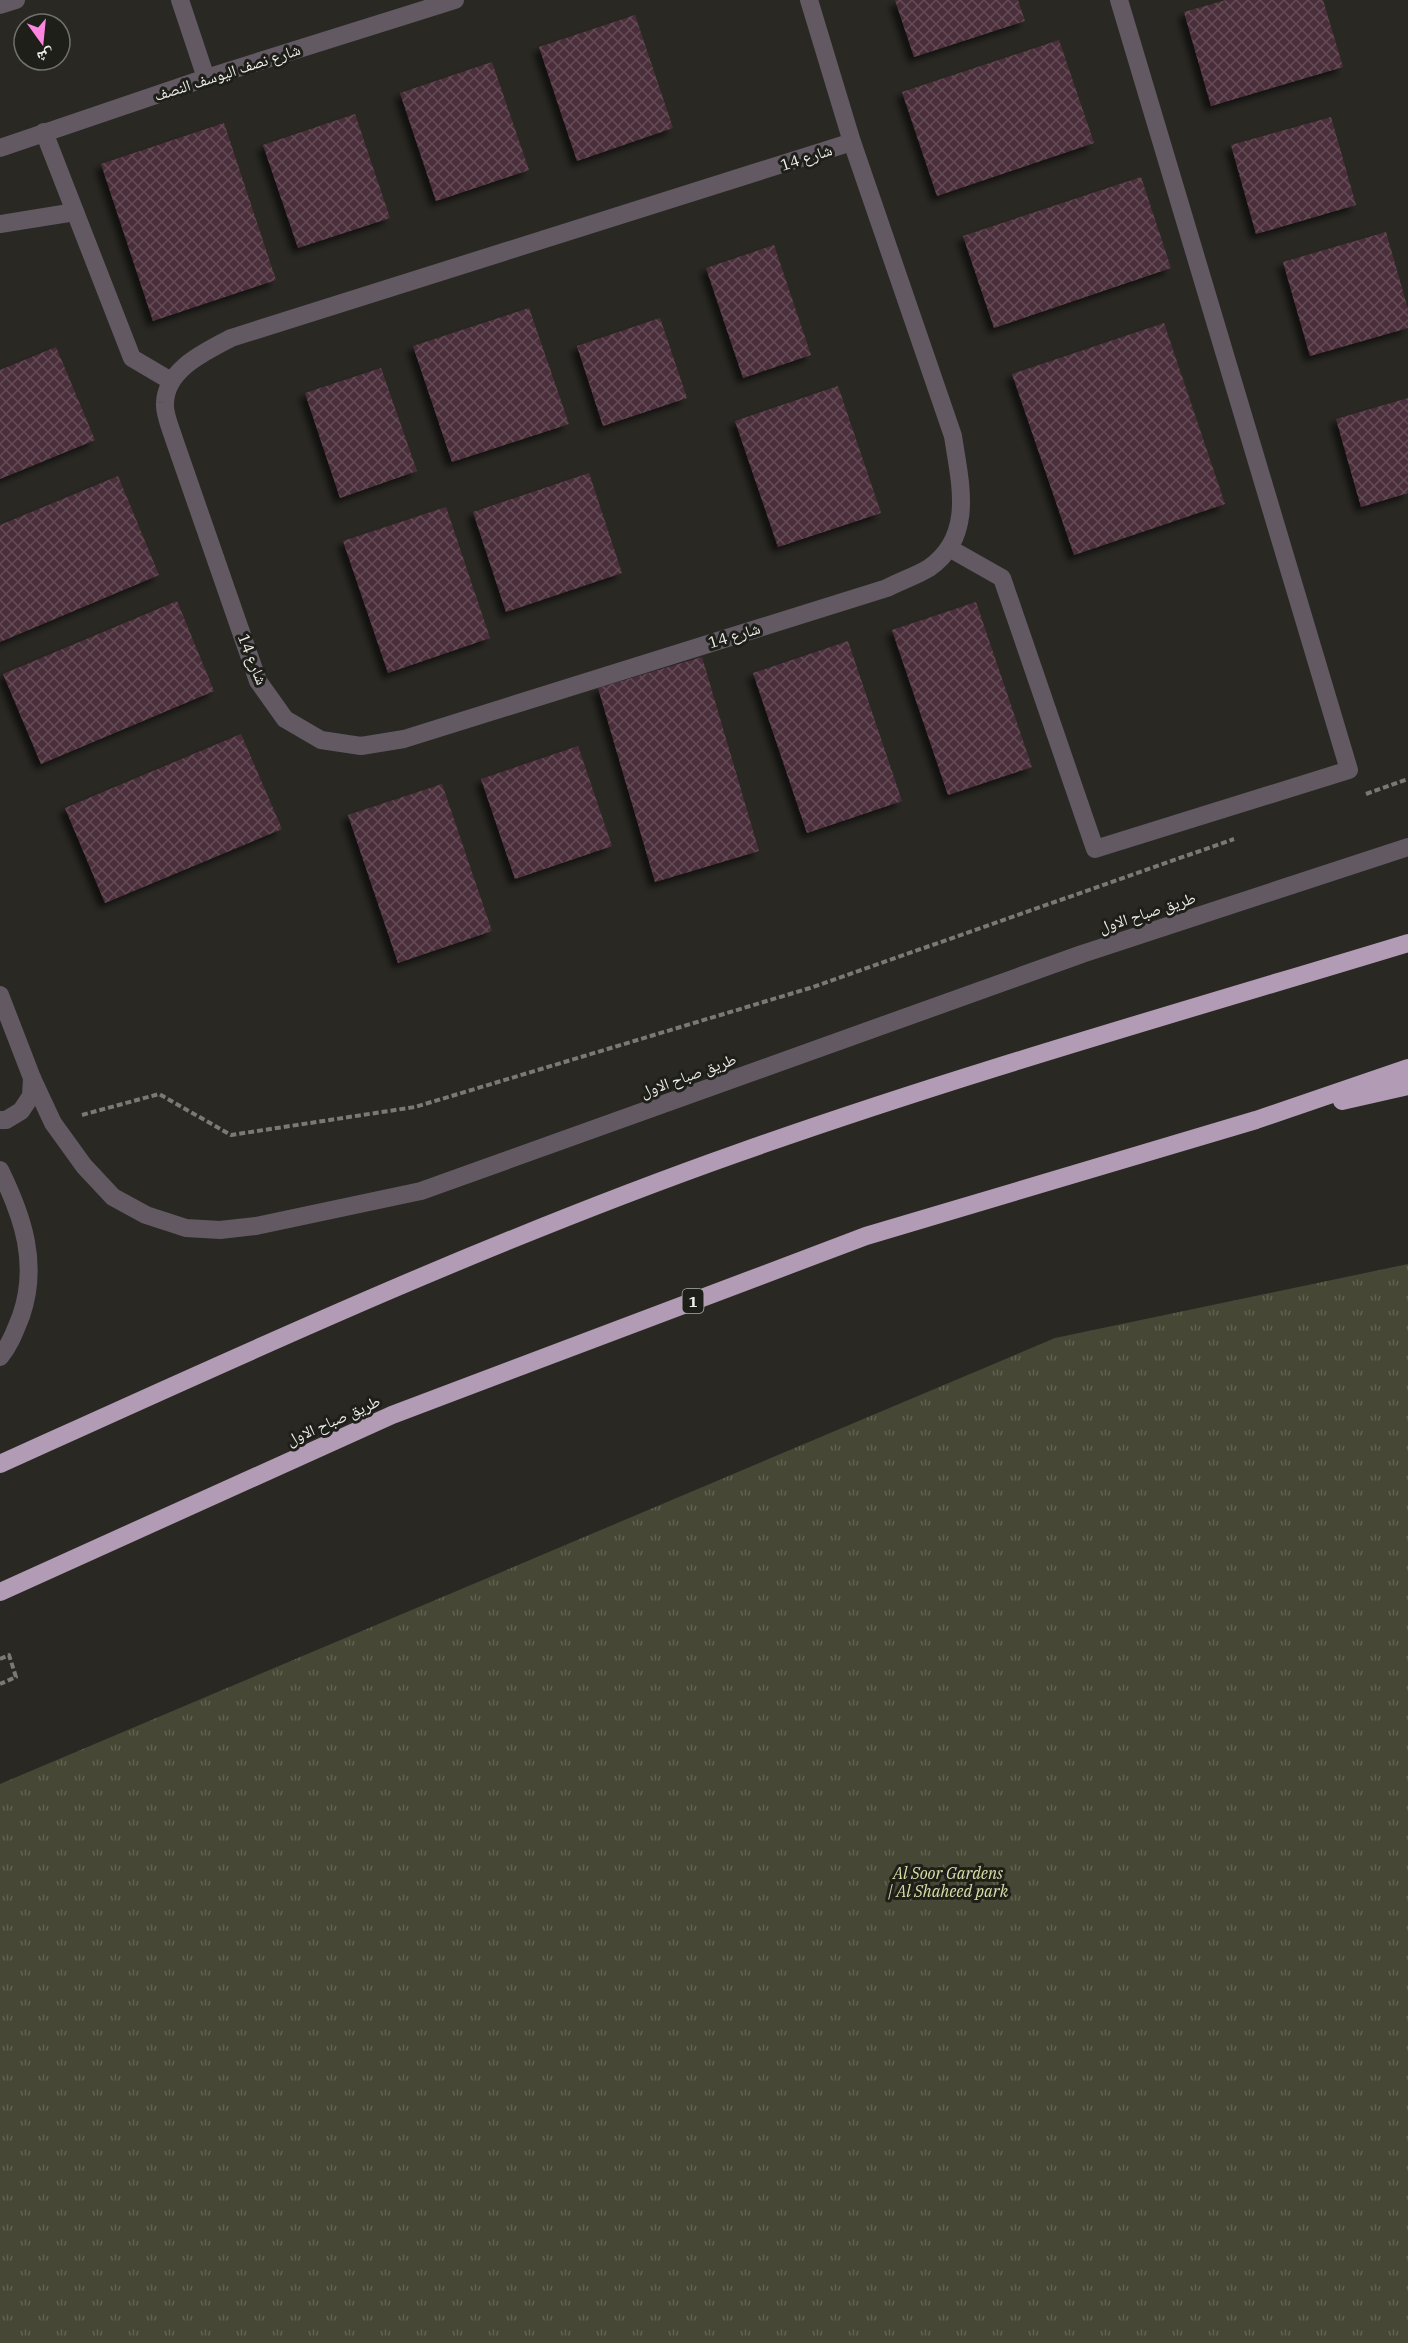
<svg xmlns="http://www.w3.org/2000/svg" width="1408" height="2343" font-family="'IBM Plex Serif','Noto Naskh Arabic',serif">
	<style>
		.park { fill: url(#park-tufts) }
		.building { fill: url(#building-cross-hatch); filter: url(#shadow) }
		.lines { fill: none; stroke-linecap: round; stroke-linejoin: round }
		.path { stroke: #7a7974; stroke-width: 4; stroke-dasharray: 6 3; stroke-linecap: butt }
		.minor { stroke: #625963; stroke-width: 18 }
		.highway { stroke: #b29bb4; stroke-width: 18 }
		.labels { text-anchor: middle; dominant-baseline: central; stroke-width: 6; stroke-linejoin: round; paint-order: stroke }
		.shield { fill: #1f1f1a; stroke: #b0afac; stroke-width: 1.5 }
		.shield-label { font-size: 15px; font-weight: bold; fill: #eeedea }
		.street-label { font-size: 16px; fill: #eeedea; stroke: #1f1f1a }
		.park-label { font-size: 16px; font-style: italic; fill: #dbe0a8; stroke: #1f1f1a }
	</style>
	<defs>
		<pattern id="park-tufts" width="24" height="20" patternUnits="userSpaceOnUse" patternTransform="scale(1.5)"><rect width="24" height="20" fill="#464835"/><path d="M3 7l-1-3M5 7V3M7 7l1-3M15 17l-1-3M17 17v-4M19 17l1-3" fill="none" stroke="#616352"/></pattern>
		<pattern id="building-cross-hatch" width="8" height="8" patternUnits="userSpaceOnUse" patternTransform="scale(1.5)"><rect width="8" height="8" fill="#4b2f3a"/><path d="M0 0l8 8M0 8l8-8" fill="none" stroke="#654d57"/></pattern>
		<filter id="shadow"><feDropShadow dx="-5.5" dy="5.5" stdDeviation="3" flood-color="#0009"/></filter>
	</defs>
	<rect width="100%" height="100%" fill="#292823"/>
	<polygon class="park" points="1408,1264 1408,2343 0,2343 0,1784 1055,1338"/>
	<g class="building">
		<polygon points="895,0 1018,0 1025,21 914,57"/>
		<polygon points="1226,0 1323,0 1343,67 1211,106 1184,12"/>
		<polygon points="635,15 673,128 577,161 539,47"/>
		<polygon points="1059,40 1094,143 937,196 902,92"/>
		<polygon points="492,62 529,170 436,201 400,93"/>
		<polygon points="355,114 390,218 298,248 263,145"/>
		<polygon points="1331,117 1356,205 1256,234 1231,145"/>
		<polygon points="224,123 276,280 153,321 101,164"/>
		<polygon points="1141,177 1171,268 994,328 963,236"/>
		<polygon points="1386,232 1408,309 1408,328 1310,356 1283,262"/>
		<polygon points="774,245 811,355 743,378 706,268"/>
		<polygon points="529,308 569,424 452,462 413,346"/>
		<polygon points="660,318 687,398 603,426 577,346"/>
		<polygon points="1164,323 1225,504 1074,555 1012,374"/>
		<polygon points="56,347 95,440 0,479 0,370"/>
		<polygon points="381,368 417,471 340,498 305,393"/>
		<polygon points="838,386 881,513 778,547 735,421"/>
		<polygon points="1408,398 1408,493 1361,507 1336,419"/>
		<polygon points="589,473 622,573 506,612 473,512"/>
		<polygon points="118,476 159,575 0,642 0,525"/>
		<polygon points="446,507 490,638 388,673 343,541"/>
		<polygon points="177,601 214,691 41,764 3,674"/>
		<polygon points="976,602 1032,767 948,795 892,630"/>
		<polygon points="848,641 902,801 807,833 753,673"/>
		<polygon points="702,657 759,851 655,882 598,688"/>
		<polygon points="241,734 282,829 105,903 65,808"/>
		<polygon points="578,746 612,846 515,879 481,779"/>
		<polygon points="442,784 492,931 398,963 348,815"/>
	</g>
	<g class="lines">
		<g class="path">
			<polyline points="1366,794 1408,779"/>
			<polyline points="82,1115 159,1094 231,1135 415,1107 810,988 1234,839"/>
			<polyline points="0,1659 9,1655 16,1677 0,1684"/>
		</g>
		<g class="minor">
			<polyline points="180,0 206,78"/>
			<path d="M809 0 852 142 953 436C960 483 975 536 929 568 916 576 900 581 887 588L404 739 361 746 321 740 285 719 258 681 174 439C171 429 164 414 165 403 166 369 205 352 231 338L852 142"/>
			<polyline points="0,5 16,0"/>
			<polyline points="44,132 132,358 171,381"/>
			<polyline points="0,148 206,78 455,0"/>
			<polyline points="0,224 75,212"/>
			<polyline points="949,548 1002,578 1095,849 1349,770 1119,0"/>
			<polyline points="0,995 32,1078 31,1096 21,1111 6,1120 0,1120"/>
			<polyline points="32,1078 53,1123 84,1166 113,1197 146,1215 186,1228 220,1230 256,1226 421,1191 1082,954 1408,847"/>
			<path d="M0 1170C23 1217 39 1264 21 1316 15 1331 10 1345 0 1357"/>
		</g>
		<g class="highway">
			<polyline points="1342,1101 1408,1086"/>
			<path d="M0 1464C243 1354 486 1242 738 1153 958 1075 1184 1011 1408 943"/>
			<polyline points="0,1592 392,1415 866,1236 1256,1120 1408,1068"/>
		</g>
	</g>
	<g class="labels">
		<rect class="shield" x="682.5" y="1289" width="21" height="24" rx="4.5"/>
		<g class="shield-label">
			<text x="693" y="1301">1</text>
		</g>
		<g class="street-label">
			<text transform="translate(227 72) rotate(-18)">شارع نصف اليوسف النصف</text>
			<text transform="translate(806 157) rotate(-18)">شارع 14</text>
			<text transform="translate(734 635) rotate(-17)">شارع 14</text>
			<text transform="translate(253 659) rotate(68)">شارع 14</text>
			<text transform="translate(1147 912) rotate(-18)">طريق صباح الاول</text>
			<text transform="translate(688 1075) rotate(-20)">طريق صباح الاول</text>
			<text transform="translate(333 1420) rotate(-24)">طريق صباح الاول</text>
		</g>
		<g class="park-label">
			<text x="948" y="1873">Al Soor Gardens<tspan x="948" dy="18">| Al Shaheed park</tspan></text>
		</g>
	</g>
	<g transform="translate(42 42) rotate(165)"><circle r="28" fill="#1f1f1a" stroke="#72716d" stroke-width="1.5"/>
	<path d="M0-4.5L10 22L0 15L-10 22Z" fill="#fe85e0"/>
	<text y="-9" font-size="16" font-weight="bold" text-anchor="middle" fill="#eeedea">ش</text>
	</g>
</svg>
